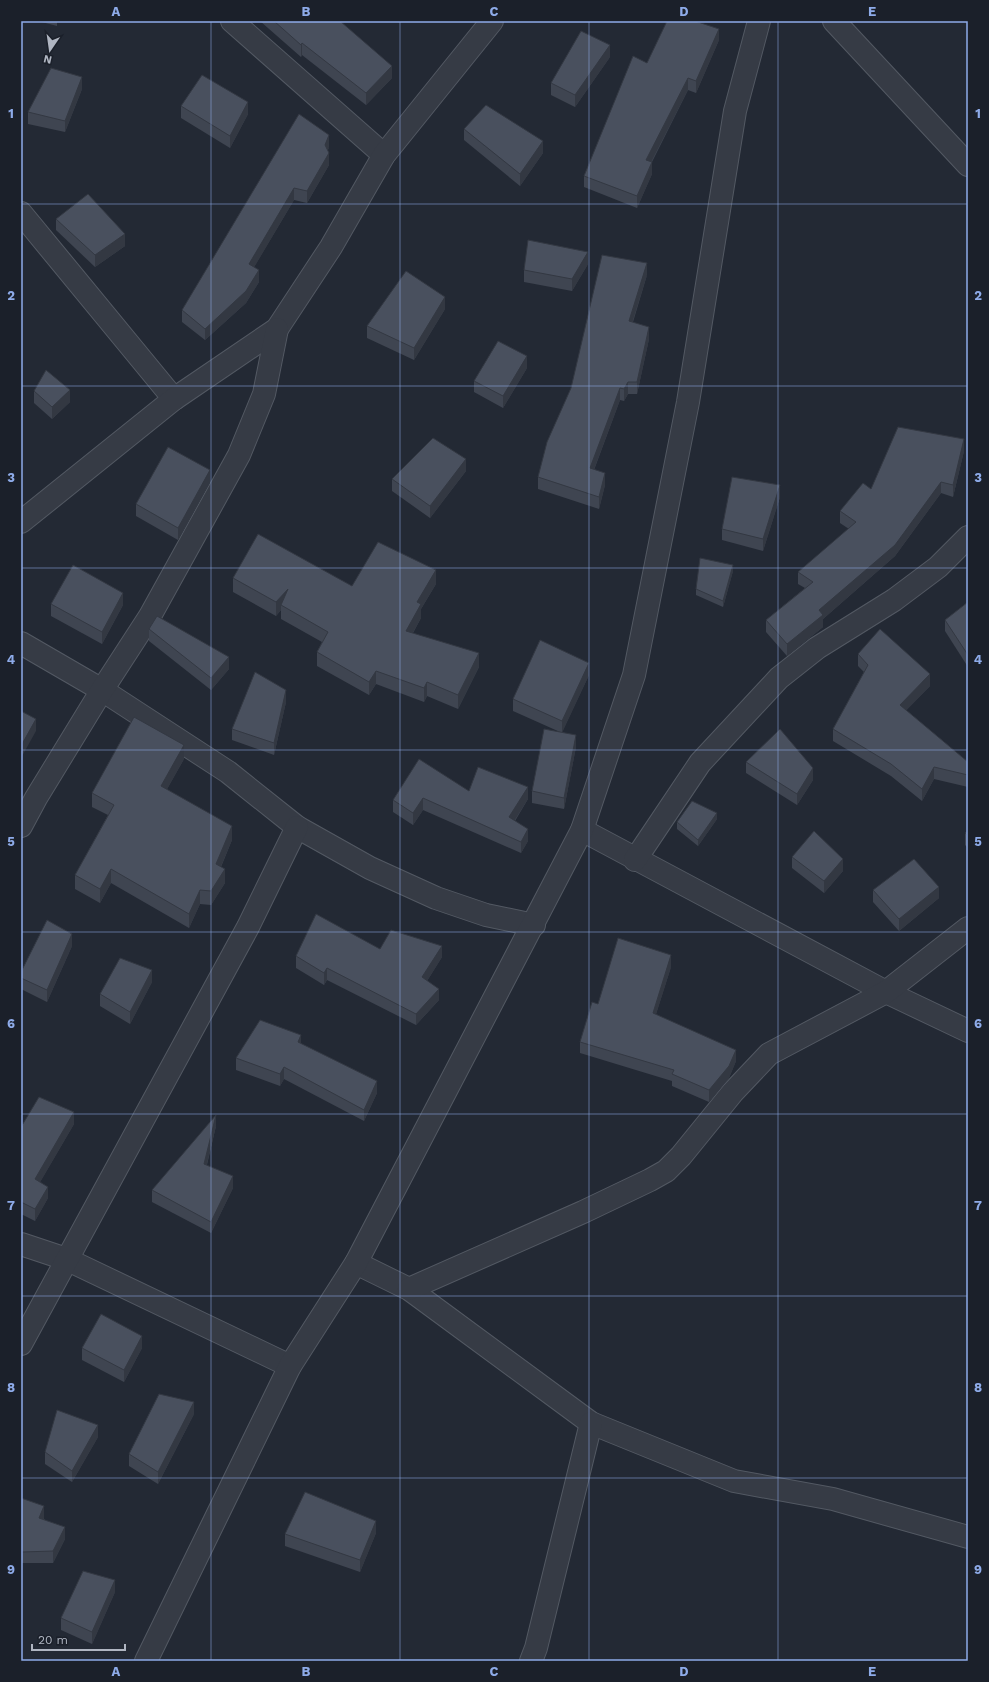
<svg xmlns="http://www.w3.org/2000/svg" width="989" height="1682" font-family="'Work Sans',sans-serif">
	<style>
		.lines { fill: none; stroke-linecap: round; stroke-linejoin: round }
		.minor-casing { stroke: #535963; stroke-width: 24 }
		.minor { stroke: #363b45; stroke-width: 22 }
		.wall { fill: #3f4551 }
		.shaded-wall { fill: #333842 }
		.building { fill: #49505e; stroke: #333842 }
		.grid { fill: none; stroke: #8eabe9; stroke-width: 1; stroke-opacity: 0.55 }
		.neatline { fill: none; stroke: #8eabe9; stroke-width: 1.5 }
		.grid-label { font-size: 13px; text-anchor: middle; font-weight: bold; fill: #8eabe9 }
	</style>
	<rect width="100%" height="100%" fill="#232934"/>
	<g class="lines">
		<g class="minor-casing">
			<g id="minor">
				<polyline points="232,21 384,155"/>
				<polyline points="834,21 968,165"/>
				<polyline points="21,213 174,399"/>
				<polyline points="21,522 174,399 277,329 331,247 384,155 492,21"/>
				<polyline points="21,643 102,690 228,772 297,827 370,868 436,898 486,915 534,925"/>
				<polyline points="21,826 36,798 102,690 150,616 239,455 264,394 277,329"/>
				<polyline points="582,830 886,992 968,1031"/>
				<polyline points="635,860 700,763 779,678 817,648 894,600 938,567 968,537"/>
				<polyline points="21,1244 66,1259 290,1366"/>
				<polyline points="356,1263 409,1289 591,1423 734,1481 833,1499 968,1537"/>
				<polyline points="409,1289 583,1212 650,1180 666,1171 681,1156 733,1092 769,1054 886,992 968,928"/>
				<polyline points="21,1344 248,927 297,827"/>
				<polyline points="146,1661 290,1366 356,1263 582,830 634,675 688,402 735,111 759,21"/>
				<polyline points="531,1661 536,1648 591,1423"/>
			</g>
		</g>
		<use href="#minor" class="minor"/>
	</g>
	<g class="wall">
		<polygon points="38,21 57,21 57,26"/>
		<polygon points="260,21 340,21 392,78 366,105 302,55 301,57"/>
		<polygon points="719,40 696,93 688,90 652,162 652,174 637,208 584,187 584,176 647,63"/>
		<polygon points="610,57 575,107 551,95 551,83"/>
		<polygon points="82,89 65,132 28,124 28,112"/>
		<polygon points="181,106 248,114 230,148 181,118"/>
		<polygon points="464,129 543,153 520,186 464,140"/>
		<polygon points="329,147 328,150 329,165 307,203 294,200 254,267 259,282 246,303 205,340 182,322 182,310"/>
		<polygon points="56,219 125,246 95,267 56,230"/>
		<polygon points="588,264 572,291 524,282 524,270"/>
		<polygon points="647,275 633,322 649,339 637,394 628,394 624,401 620,400 594,470 605,485 599,509 538,489 538,477"/>
		<polygon points="445,309 414,360 367,338 367,326"/>
		<polygon points="527,368 503,408 474,392 474,381"/>
		<polygon points="34,391 70,402 52,419 34,403"/>
		<polygon points="964,451 953,497 941,493 895,556 823,619 823,627 787,656 766,632 766,620 805,588 798,584 798,572 849,529 840,523 840,511 871,489"/>
		<polygon points="466,471 430,518 392,491 392,479"/>
		<polygon points="210,482 178,540 136,516 136,504"/>
		<polygon points="780,497 763,551 722,540 722,529"/>
		<polygon points="733,571 723,607 696,595 696,589"/>
		<polygon points="233,578 352,586 436,584 421,609 421,618 413,633 479,667 458,709 427,696 424,702 376,684 369,695 317,666 317,652 322,642 281,619 281,610 276,616 233,592"/>
		<polygon points="968,602 968,667 945,631 945,620"/>
		<polygon points="51,604 123,605 102,644 51,616"/>
		<polygon points="149,629 229,669 211,690 149,641"/>
		<polygon points="858,654 930,686 906,710 968,762 968,787 934,779 922,801 891,776 833,741 833,729 864,672 858,666"/>
		<polygon points="589,675 562,732 576,747 564,809 532,803 532,791 560,732 513,711 513,699"/>
		<polygon points="286,702 274,755 232,740 232,729"/>
		<polygon points="184,759 167,789 232,840 221,867 225,883 211,905 200,904 189,928 111,883 100,903 75,889 75,875 108,815 92,807 92,793"/>
		<polygon points="746,762 813,780 797,805 746,773"/>
		<polygon points="469,791 528,799 515,821 528,841 521,853 423,810 413,825 393,812 393,800"/>
		<polygon points="717,819 698,846 677,829 677,822"/>
		<polygon points="968,831 968,848 965,845 965,833"/>
		<polygon points="792,857 843,871 824,893 792,868"/>
		<polygon points="873,890 939,898 899,931 873,902"/>
		<polygon points="72,946 47,1002 21,989 21,972"/>
		<polygon points="380,949 442,957 427,981 439,1000 416,1025 327,980 324,985 296,968 296,956"/>
		<polygon points="671,967 656,1014 736,1061 729,1078 709,1102 672,1086 672,1081 580,1053 580,1042 598,1004"/>
		<polygon points="152,982 130,1024 100,1006 100,994"/>
		<polygon points="301,1044 377,1093 364,1121 284,1079 280,1086 236,1070 236,1058"/>
		<polygon points="74,1124 40,1182 48,1198 35,1221 21,1214 21,1127"/>
		<polygon points="216,1126 207,1165 233,1188 211,1233 152,1202 152,1190"/>
		<polygon points="82,1348 142,1348 124,1382 82,1360"/>
		<polygon points="194,1414 158,1484 129,1466 129,1454"/>
		<polygon points="98,1437 72,1482 45,1464 45,1452"/>
		<polygon points="21,1498 44,1518 44,1519 65,1539 53,1563 22,1563 21,1565"/>
		<polygon points="376,1533 360,1572 285,1546 285,1534"/>
		<polygon points="115,1592 92,1644 61,1630 61,1618"/>
	</g>
	<g class="shaded-wall">
		<polygon points="719,29 719,40 696,93 696,81"/>
		<polygon points="302,43 302,55 301,57 301,45"/>
		<polygon points="610,45 610,57 575,107 575,95"/>
		<polygon points="392,66 392,78 366,105 366,93"/>
		<polygon points="82,77 82,89 65,132 65,121"/>
		<polygon points="688,78 688,90 646,172 646,160"/>
		<polygon points="248,102 248,114 230,148 230,136"/>
		<polygon points="329,135 329,147 325,156 325,145"/>
		<polygon points="543,141 543,153 520,186 520,174"/>
		<polygon points="329,153 329,165 307,203 307,191"/>
		<polygon points="652,162 652,174 637,208 637,196"/>
		<polygon points="294,188 294,200 249,276 249,264"/>
		<polygon points="125,234 125,246 95,267 95,255"/>
		<polygon points="588,252 588,264 572,291 572,279"/>
		<polygon points="647,263 647,275 629,333 629,321"/>
		<polygon points="259,270 259,282 246,303 205,340 205,329"/>
		<polygon points="445,297 445,309 414,360 414,348"/>
		<polygon points="649,327 649,339 637,394 637,382"/>
		<polygon points="527,356 527,368 503,408 503,396"/>
		<polygon points="628,382 628,394 624,401 624,389"/>
		<polygon points="620,388 620,400 590,480 590,468"/>
		<polygon points="70,390 70,402 52,419 52,407"/>
		<polygon points="964,439 964,451 953,497 953,485"/>
		<polygon points="466,459 466,471 430,518 430,506"/>
		<polygon points="210,470 210,482 178,540 178,528"/>
		<polygon points="605,473 605,485 599,509 599,497"/>
		<polygon points="941,482 941,493 895,556 823,619 823,627 787,656 787,644"/>
		<polygon points="780,485 780,497 763,551 763,539"/>
		<polygon points="733,565 733,571 723,607 723,601"/>
		<polygon points="436,570 436,584 421,609 421,618 406,645 406,631 417,602"/>
		<polygon points="288,589 281,605 281,610 276,616 276,602"/>
		<polygon points="123,593 123,605 102,644 102,632"/>
		<polygon points="479,653 479,667 458,709 458,695"/>
		<polygon points="229,657 229,669 211,690 211,678"/>
		<polygon points="589,663 589,675 562,733 562,721"/>
		<polygon points="376,671 376,684 369,695 369,682"/>
		<polygon points="930,674 930,686 900,717 900,705"/>
		<polygon points="427,682 427,696 424,702 424,688"/>
		<polygon points="286,690 286,702 274,755 274,743"/>
		<polygon points="36,719 36,731 21,758 21,746"/>
		<polygon points="576,735 576,747 564,809 564,798"/>
		<polygon points="184,745 184,759 161,800 161,786"/>
		<polygon points="934,767 934,779 922,801 922,789"/>
		<polygon points="813,768 813,780 797,805 797,794"/>
		<polygon points="528,787 528,799 509,829 509,817"/>
		<polygon points="423,798 423,810 413,825 413,813"/>
		<polygon points="717,813 717,819 698,846 698,840"/>
		<polygon points="232,826 232,840 216,878 216,864"/>
		<polygon points="528,829 528,841 521,853 521,842"/>
		<polygon points="843,859 843,871 824,893 824,881"/>
		<polygon points="111,869 111,883 100,903 100,889"/>
		<polygon points="225,869 225,883 211,905 211,891"/>
		<polygon points="939,887 939,898 899,931 899,919"/>
		<polygon points="200,890 200,904 189,928 189,914"/>
		<polygon points="72,934 72,946 47,1002 47,990"/>
		<polygon points="442,946 442,957 422,989 422,977"/>
		<polygon points="671,955 671,967 653,1024 653,1013"/>
		<polygon points="327,968 327,980 324,985 324,973"/>
		<polygon points="152,970 152,982 130,1024 130,1012"/>
		<polygon points="439,989 439,1000 416,1025 416,1014"/>
		<polygon points="301,1035 301,1047 298,1042"/>
		<polygon points="736,1050 736,1061 729,1078 709,1102 709,1090"/>
		<polygon points="284,1067 284,1079 280,1086 280,1074"/>
		<polygon points="377,1081 377,1093 364,1121 364,1110"/>
		<polygon points="74,1112 74,1124 35,1191 35,1179"/>
		<polygon points="216,1115 216,1126 204,1176 204,1164"/>
		<polygon points="233,1176 233,1188 211,1233 211,1222"/>
		<polygon points="48,1187 48,1198 35,1221 35,1209"/>
		<polygon points="142,1336 142,1348 124,1382 124,1370"/>
		<polygon points="194,1402 194,1414 158,1484 158,1472"/>
		<polygon points="98,1425 98,1437 72,1482 72,1471"/>
		<polygon points="44,1506 44,1518 39,1529 39,1518"/>
		<polygon points="376,1521 376,1533 360,1572 360,1560"/>
		<polygon points="65,1527 65,1539 53,1563 53,1551"/>
		<polygon points="22,1552 22,1563 21,1565 21,1553"/>
		<polygon points="115,1580 115,1592 92,1644 92,1632"/>
	</g>
	<g class="building">
		<polygon points="274,21 340,21 392,66 366,93 302,43 301,45"/>
		<polygon points="667,21 695,21 719,29 696,81 688,78 646,160 652,162 637,196 584,176 633,56 647,63"/>
		<polygon points="581,31 610,45 575,95 551,83"/>
		<polygon points="51,68 82,77 65,121 28,112"/>
		<polygon points="202,75 248,102 230,136 181,106"/>
		<polygon points="486,105 543,141 520,174 464,129"/>
		<polygon points="299,114 329,135 325,145 329,153 307,191 294,188 249,264 259,270 246,291 205,329 182,310"/>
		<polygon points="88,194 125,234 95,255 56,219"/>
		<polygon points="528,240 588,252 572,279 524,270"/>
		<polygon points="602,255 647,263 629,321 649,327 637,382 628,382 624,389 620,388 590,468 605,473 599,497 538,477 547,442 571,388"/>
		<polygon points="406,271 445,297 414,348 367,326"/>
		<polygon points="498,341 527,356 503,396 474,381"/>
		<polygon points="46,370 70,390 52,407 34,391"/>
		<polygon points="898,427 964,439 953,485 941,482 895,545 819,610 823,615 787,644 766,620 813,582 798,572 856,522 840,511 863,483 871,489"/>
		<polygon points="433,438 466,459 430,506 392,479"/>
		<polygon points="168,447 210,470 178,528 136,504"/>
		<polygon points="732,477 780,485 763,539 722,529"/>
		<polygon points="258,534 352,586 378,542 436,570 417,602 421,604 406,631 479,653 458,695 427,682 424,688 376,671 369,682 317,652 328,632 281,605 288,589 276,602 233,578"/>
		<polygon points="700,558 733,565 723,601 696,589"/>
		<polygon points="73,565 123,593 102,632 51,604"/>
		<polygon points="968,602 968,655 945,620"/>
		<polygon points="157,616 229,657 211,678 149,629"/>
		<polygon points="880,629 930,674 900,705 968,762 968,775 934,767 922,789 891,764 833,729 868,665 858,654"/>
		<polygon points="540,640 589,663 562,721 513,699"/>
		<polygon points="255,672 286,690 274,743 232,729"/>
		<polygon points="21,711 36,719 21,746"/>
		<polygon points="134,717 184,745 161,786 232,826 216,864 225,869 211,891 200,890 189,914 111,869 100,889 75,875 114,805 92,793"/>
		<polygon points="544,729 576,735 564,798 532,791"/>
		<polygon points="780,729 813,768 797,794 746,762"/>
		<polygon points="419,759 469,791 478,767 528,787 509,817 528,829 521,842 423,798 413,813 393,800"/>
		<polygon points="692,801 717,813 698,840 677,822"/>
		<polygon points="814,831 843,859 824,881 792,857"/>
		<polygon points="968,831 968,836 965,833"/>
		<polygon points="914,859 939,887 899,919 873,890"/>
		<polygon points="316,914 380,949 391,930 442,946 422,977 439,989 416,1014 327,968 324,973 296,956"/>
		<polygon points="47,920 72,934 47,990 21,978 21,972"/>
		<polygon points="618,938 671,955 653,1013 736,1050 729,1066 709,1090 672,1074 674,1070 580,1042 592,1002 598,1004"/>
		<polygon points="120,958 152,970 130,1012 100,994"/>
		<polygon points="260,1020 301,1035 298,1042 377,1081 364,1110 284,1067 280,1074 236,1058"/>
		<polygon points="39,1097 74,1112 35,1179 48,1187 35,1209 21,1202 21,1127"/>
		<polygon points="216,1115 204,1164 233,1176 211,1222 152,1190"/>
		<polygon points="101,1314 142,1336 124,1370 82,1348"/>
		<polygon points="159,1394 194,1402 158,1472 129,1454"/>
		<polygon points="57,1410 98,1425 72,1471 45,1452"/>
		<polygon points="305,1492 376,1521 360,1560 285,1534"/>
		<polygon points="21,1498 44,1506 39,1518 65,1527 53,1551 22,1552 21,1553"/>
		<polygon points="83,1571 115,1580 92,1632 61,1618"/>
	</g>
	<path class="grid" d="M211 21V1661M400 21V1661M589 21V1661M778 21V1661M21 204H968M21 386H968M21 568H968M21 750H968M21 932H968M21 1114H968M21 1296H968M21 1478H968"/>
	<rect width="989" height="1682" fill="none" stroke="#1b202a" stroke-width="44"/>
	<g transform="translate(50 50) rotate(193)" stroke="#1b202a" stroke-width="3" paint-order="stroke">
	<path d="M0-3L7 15L0 10L-7 15Z" fill="#b0b6c2"/>
	<text y="-6" font-size="11" font-weight="bold" text-anchor="middle" fill="#b0b6c2">N</text>
	</g>
	<path d="M32 1644v6h93v-6" fill="none" stroke="#b0b6c2" stroke-width="2"/>
	<text x="38" y="1644" font-size="12" fill="#b0b6c2" stroke="#1b202a" stroke-width="3" paint-order="stroke">20 m</text>
	<rect x="22" y="22" width="945" height="1638" class="neatline"/>
	<g class="grid-label">
		<text x="116" y="16">A</text>
		<text x="306" y="16">B</text>
		<text x="494" y="16">C</text>
		<text x="684" y="16">D</text>
		<text x="872" y="16">E</text>
		<text x="11" y="118">1</text>
		<text x="978" y="118">1</text>
		<text x="11" y="300">2</text>
		<text x="978" y="300">2</text>
		<text x="11" y="482">3</text>
		<text x="978" y="482">3</text>
		<text x="11" y="664">4</text>
		<text x="978" y="664">4</text>
		<text x="11" y="846">5</text>
		<text x="978" y="846">5</text>
		<text x="11" y="1028">6</text>
		<text x="978" y="1028">6</text>
		<text x="11" y="1210">7</text>
		<text x="978" y="1210">7</text>
		<text x="11" y="1392">8</text>
		<text x="978" y="1392">8</text>
		<text x="11" y="1574">9</text>
		<text x="978" y="1574">9</text>
		<text x="116" y="1676">A</text>
		<text x="306" y="1676">B</text>
		<text x="494" y="1676">C</text>
		<text x="684" y="1676">D</text>
		<text x="872" y="1676">E</text>
	</g>
</svg>
